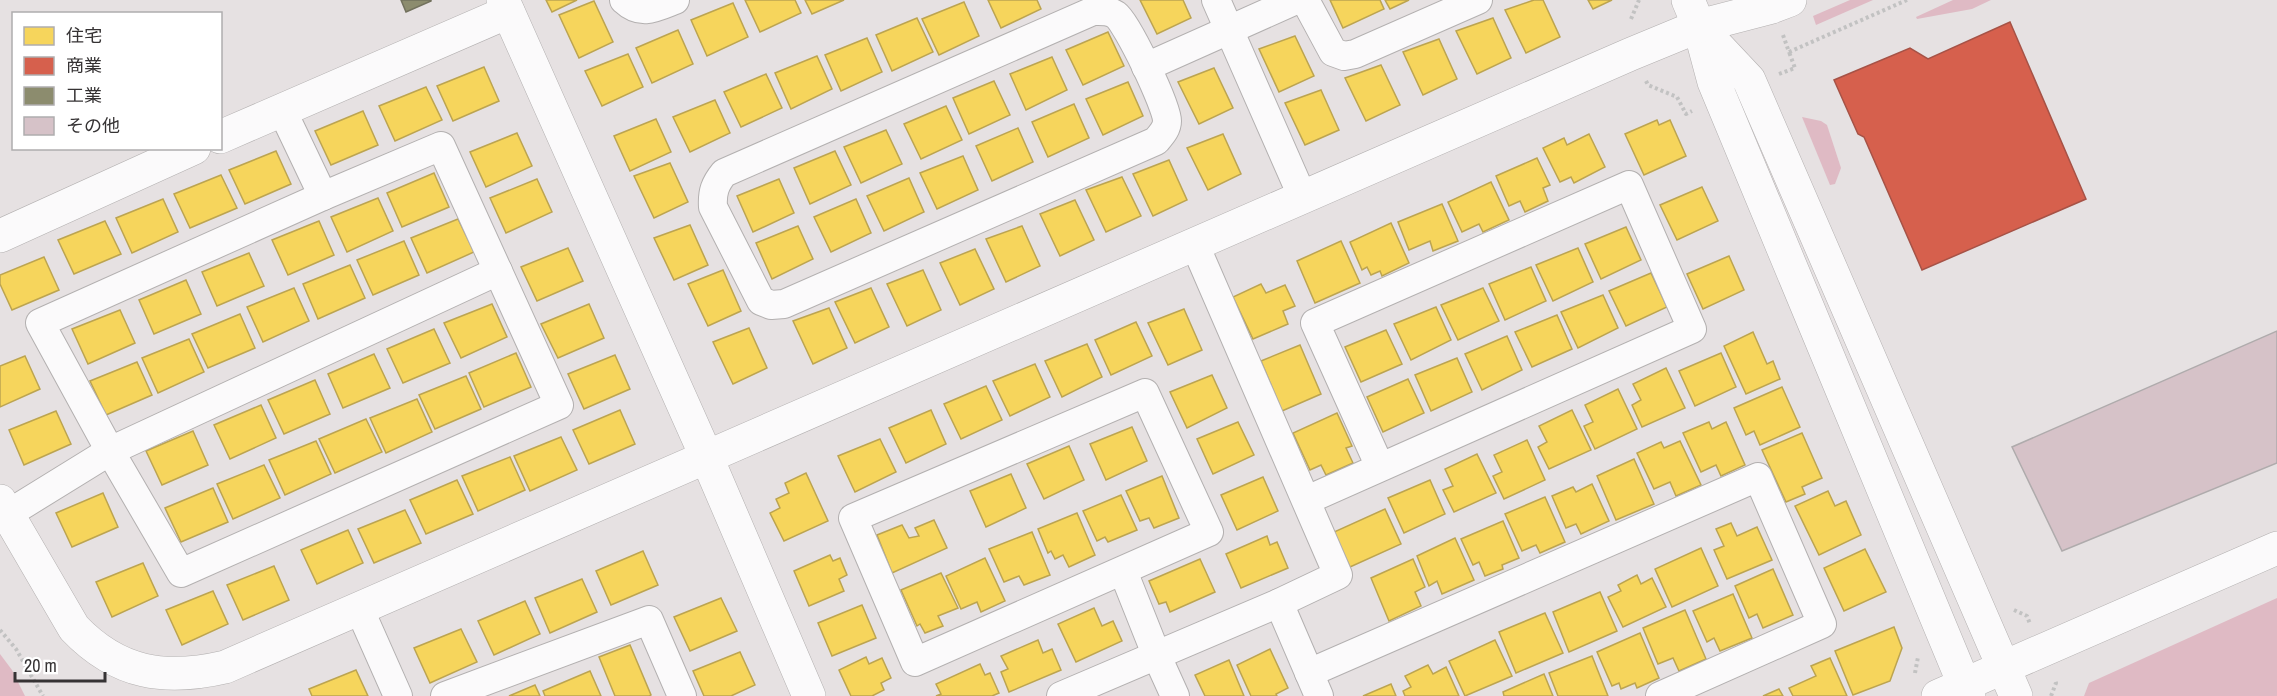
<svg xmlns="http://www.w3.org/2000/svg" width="2277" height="696" font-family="'Archivo Narrow','Noto Sans JP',sans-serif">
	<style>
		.green { fill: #dfbac4 }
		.homes { fill: #f6d55c; stroke: #bca450; stroke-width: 1.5 }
		.shops { fill: #d6604d; stroke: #a65246; stroke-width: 1.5 }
		.industry { fill: #8c8c6e; stroke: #72715d; stroke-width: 1.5 }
		.building { fill: #d6c2c8; stroke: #afabac; stroke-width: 1.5 }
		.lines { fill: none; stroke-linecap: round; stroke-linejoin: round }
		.minor-casing { stroke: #b3b0b0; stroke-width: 30 }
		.tertiary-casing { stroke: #b3b0b0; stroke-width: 34 }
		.path { stroke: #c2c2c2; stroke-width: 4; stroke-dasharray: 3 3; stroke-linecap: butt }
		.minor { stroke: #fbfafb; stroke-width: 28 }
		.tertiary { stroke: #fbfafb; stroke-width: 33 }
	</style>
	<rect width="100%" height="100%" fill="#e6e1e2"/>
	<g class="green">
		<polygon points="1850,0 1873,0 1816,25 1813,16"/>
		<polygon points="1953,0 1991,0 1972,9 1917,19 1916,17"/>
		<polygon points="1802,117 1821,121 1827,125 1841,168 1835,184 1830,185"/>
		<polygon points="2277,598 2277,696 2084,696 2089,683"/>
		<polygon points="0,654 12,670 25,696 0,696"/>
	</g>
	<g class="homes">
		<polygon points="546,0 577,0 552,12"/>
		<polygon points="745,0 795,0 801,13 760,32"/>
		<polygon points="805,0 844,0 812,14"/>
		<polygon points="988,0 1037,0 1041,9 1001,28"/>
		<polygon points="1140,0 1183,0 1191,18 1157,34"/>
		<polygon points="1330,0 1380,0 1384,9 1343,28"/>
		<polygon points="1385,0 1409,0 1390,9"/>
		<polygon points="1534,0 1543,0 1560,37 1526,53 1505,10"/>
		<polygon points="1588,0 1612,0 1593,9"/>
		<polygon points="594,1 613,42 579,58 559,15"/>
		<polygon points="964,2 979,36 939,55 922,19"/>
		<polygon points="733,3 748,37 707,56 691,20"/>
		<polygon points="917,18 933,52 892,71 876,35"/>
		<polygon points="1493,18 1511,58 1477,74 1456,31"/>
		<polygon points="678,30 693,64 652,83 636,48"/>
		<polygon points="1108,32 1124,66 1083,85 1066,50"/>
		<polygon points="1295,36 1314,76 1279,92 1259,49"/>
		<polygon points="867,38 882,72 841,91 825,55"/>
		<polygon points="1439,39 1457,79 1423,95 1403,52"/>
		<polygon points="628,54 643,87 602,106 585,71"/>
		<polygon points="817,56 832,89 791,109 775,73"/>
		<polygon points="1052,57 1067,90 1026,110 1010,74"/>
		<polygon points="1381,65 1400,105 1366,121 1345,78"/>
		<polygon points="484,67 499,101 453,121 437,86"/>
		<polygon points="1214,68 1233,108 1199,124 1178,82"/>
		<polygon points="766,74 782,108 741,127 724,92"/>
		<polygon points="994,81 1010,115 969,134 953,98"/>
		<polygon points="1128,82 1143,116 1103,135 1086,99"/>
		<polygon points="426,87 442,120 395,141 379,106"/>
		<polygon points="1321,90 1339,130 1305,145 1285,103"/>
		<polygon points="715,100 730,133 690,152 673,117"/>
		<polygon points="1074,104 1089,138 1048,157 1032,122"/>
		<polygon points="946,106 962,140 921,159 904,124"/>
		<polygon points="363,111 378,145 331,165 315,131"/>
		<polygon points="656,119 671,152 630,171 614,136"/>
		<polygon points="1657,120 1659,125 1670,120 1686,156 1644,175 1625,134"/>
		<polygon points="1018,128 1033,162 992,181 976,146"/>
		<polygon points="886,130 902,164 861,183 844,147"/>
		<polygon points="517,133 532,166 486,187 470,152"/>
		<polygon points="1223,134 1241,174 1208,190 1187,148"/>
		<polygon points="1589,134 1605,167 1574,183 1571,177 1560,182 1543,148 1564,138 1567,145"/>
		<polygon points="276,151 291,184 245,204 229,170"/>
		<polygon points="835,151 851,185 810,204 794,168"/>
		<polygon points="963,156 978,190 937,209 920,173"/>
		<polygon points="1537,158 1550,185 1543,188 1548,201 1525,212 1520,201 1509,206 1496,176"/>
		<polygon points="1169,160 1187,200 1153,216 1133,174"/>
		<polygon points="670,163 688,202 654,218 634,176"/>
		<polygon points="434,173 449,207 402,227 387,193"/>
		<polygon points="221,175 237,208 190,228 174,194"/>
		<polygon points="1122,177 1141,216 1106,232 1086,190"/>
		<polygon points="909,178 924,212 884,231 867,196"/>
		<polygon points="537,179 552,212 506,233 490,198"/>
		<polygon points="779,179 794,213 753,232 737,196"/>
		<polygon points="1491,182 1509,220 1483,232 1479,224 1462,232 1448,202"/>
		<polygon points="1702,187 1718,221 1677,240 1660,205"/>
		<polygon points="378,198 393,231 347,252 331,217"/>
		<polygon points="163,199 178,232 132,253 116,218"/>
		<polygon points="856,199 871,233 831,252 814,217"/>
		<polygon points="1075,200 1094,240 1060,256 1040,214"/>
		<polygon points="1442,204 1458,241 1433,251 1430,241 1409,250 1398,222"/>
		<polygon points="458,219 474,252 427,273 411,238"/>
		<polygon points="105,221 121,254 74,274 58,240"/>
		<polygon points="319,221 334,255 288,275 272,240"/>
		<polygon points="1391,223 1409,263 1382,276 1380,271 1371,275 1367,267 1362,270 1350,242"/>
		<polygon points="690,225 708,265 674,280 654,238"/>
		<polygon points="798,226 813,259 772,279 756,243"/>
		<polygon points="1022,226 1040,266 1006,282 986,239"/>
		<polygon points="1626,227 1641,260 1601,279 1585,244"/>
		<polygon points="404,241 419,275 373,295 357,260"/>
		<polygon points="1341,241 1360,283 1315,303 1297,261"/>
		<polygon points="568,248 583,281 537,301 521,267"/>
		<polygon points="1578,248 1593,282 1553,301 1536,265"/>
		<polygon points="975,249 994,289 960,305 940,263"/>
		<polygon points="249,253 264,286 217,306 202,272"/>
		<polygon points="1729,256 1744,290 1703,309 1687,274"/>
		<polygon points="44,257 59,290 12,310 0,284 0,275"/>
		<polygon points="350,265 365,298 318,319 303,284"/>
		<polygon points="1531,267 1546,301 1505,320 1489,284"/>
		<polygon points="723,270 741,311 708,326 688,284"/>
		<polygon points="923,270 941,310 907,326 887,284"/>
		<polygon points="1651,273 1667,307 1626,326 1609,291"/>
		<polygon points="186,280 201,314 154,334 139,300"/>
		<polygon points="1261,284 1266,293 1285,285 1295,306 1283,311 1288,324 1253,339 1233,297"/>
		<polygon points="294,288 309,321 263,342 247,307"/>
		<polygon points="871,288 889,327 855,343 835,302"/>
		<polygon points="1483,288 1499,321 1458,340 1441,305"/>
		<polygon points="1603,295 1618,328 1578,348 1561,312"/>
		<polygon points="492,304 507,337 461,358 444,323"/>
		<polygon points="589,304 604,338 558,358 541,324"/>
		<polygon points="1436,307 1451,340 1411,360 1394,324"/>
		<polygon points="829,308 847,348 813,364 793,321"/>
		<polygon points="1184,309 1202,350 1168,365 1148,323"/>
		<polygon points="120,310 135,343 88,364 72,329"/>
		<polygon points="240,314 255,348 208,368 192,334"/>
		<polygon points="1557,315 1572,349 1532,367 1515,332"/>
		<polygon points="1136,322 1152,356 1111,375 1095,340"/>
		<polygon points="749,328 767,368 733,384 713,342"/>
		<polygon points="434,329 450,363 403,383 387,349"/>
		<polygon points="1386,330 1402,364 1361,382 1345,347"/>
		<polygon points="1753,332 1767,364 1773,361 1780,379 1746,394 1724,346"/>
		<polygon points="1507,336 1522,370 1482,390 1465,354"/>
		<polygon points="189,339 204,372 158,393 142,358"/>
		<polygon points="1087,344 1102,377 1062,397 1045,361"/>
		<polygon points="1300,345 1321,394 1282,411 1261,361"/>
		<polygon points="516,353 531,387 484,407 469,373"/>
		<polygon points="1721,353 1736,387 1695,406 1679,371"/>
		<polygon points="374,354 390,388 343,408 328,374"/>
		<polygon points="615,355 630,389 584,409 568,374"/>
		<polygon points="25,356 40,389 0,407 0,366"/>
		<polygon points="1457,358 1472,392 1431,411 1415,375"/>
		<polygon points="137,362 152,395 106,415 90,381"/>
		<polygon points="1035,364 1050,397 1010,416 993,381"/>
		<polygon points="1666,368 1685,408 1642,427 1632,405 1641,400 1633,384"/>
		<polygon points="1212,375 1227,408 1187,428 1170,392"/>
		<polygon points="466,376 481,409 435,429 419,395"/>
		<polygon points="1408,379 1424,413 1383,432 1367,397"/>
		<polygon points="315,380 330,414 284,434 268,400"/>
		<polygon points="986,386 1002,420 961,439 944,404"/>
		<polygon points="1782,387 1800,427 1760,445 1754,431 1746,435 1734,408"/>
		<polygon points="1618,389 1637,429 1595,449 1584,426 1593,422 1585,405"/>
		<polygon points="417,399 432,432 386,453 370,418"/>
		<polygon points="261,405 276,438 230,459 214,425"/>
		<polygon points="620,410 635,444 589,464 573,430"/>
		<polygon points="931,410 946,444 906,463 889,428"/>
		<polygon points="1572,410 1591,450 1549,469 1538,447 1547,442 1539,426"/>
		<polygon points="56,411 71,444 24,465 9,430"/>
		<polygon points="1337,413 1352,446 1346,448 1353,463 1326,475 1321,465 1310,470 1293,433"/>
		<polygon points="366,419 382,452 335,473 319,439"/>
		<polygon points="1238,422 1254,455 1213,474 1197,439"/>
		<polygon points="1709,422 1712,429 1726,422 1745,465 1721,476 1716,465 1701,472 1683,433"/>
		<polygon points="1132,427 1147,461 1106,480 1090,444"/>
		<polygon points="193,431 208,465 162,485 146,451"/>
		<polygon points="1802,433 1822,478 1802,487 1805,494 1786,502 1762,450"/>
		<polygon points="561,437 577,470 530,491 514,456"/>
		<polygon points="880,439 896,472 855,492 838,456"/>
		<polygon points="1527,440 1545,480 1504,499 1493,476 1502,472 1494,455"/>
		<polygon points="316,441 331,474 285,495 269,460"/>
		<polygon points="1680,441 1701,485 1676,496 1670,482 1654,489 1637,453 1661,442 1664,448"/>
		<polygon points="1069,446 1084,480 1044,499 1027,464"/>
		<polygon points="1477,454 1496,493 1454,512 1443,490 1453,486 1445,469"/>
		<polygon points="510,457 525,490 478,511 462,476"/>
		<polygon points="1634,459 1654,504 1616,520 1597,476"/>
		<polygon points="264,465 280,498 233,519 217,484"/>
		<polygon points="806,473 828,521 784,541 770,513 780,508 776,499 789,493 785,483"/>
		<polygon points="1011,474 1026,508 986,527 970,491"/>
		<polygon points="1162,476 1179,518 1154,528 1149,518 1140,521 1126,491"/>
		<polygon points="1263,477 1278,511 1237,530 1221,495"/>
		<polygon points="457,480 473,514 426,534 410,500"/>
		<polygon points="1430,480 1445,514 1404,533 1388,498"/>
		<polygon points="1592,484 1609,521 1581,534 1576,524 1566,528 1552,496 1573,487 1576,492"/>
		<polygon points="213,488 228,522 181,542 165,508"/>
		<polygon points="1828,491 1835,506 1846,501 1861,535 1819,555 1795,506"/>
		<polygon points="103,493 118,527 72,547 56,513"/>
		<polygon points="1121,495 1137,530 1108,542 1105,537 1097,541 1083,511"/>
		<polygon points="1545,497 1565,542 1540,553 1536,545 1522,551 1505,514"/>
		<polygon points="1385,509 1401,544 1350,567 1334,532"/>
		<polygon points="405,510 421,543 374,563 358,529"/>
		<polygon points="1077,513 1095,555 1069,567 1063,555 1055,559 1051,551 1048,553 1038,529"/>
		<polygon points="934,520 947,548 892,573 877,535 902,525 909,538 919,536 915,528"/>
		<polygon points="1503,521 1519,558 1502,565 1503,569 1485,576 1479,562 1473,565 1461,539"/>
		<polygon points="1731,523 1737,536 1757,527 1772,560 1727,579 1714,550 1724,546 1716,529"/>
		<polygon points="348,530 363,563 317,584 301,550"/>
		<polygon points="1032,532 1050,575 1024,585 1019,576 1004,582 989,549"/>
		<polygon points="1267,536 1270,545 1277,542 1288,568 1241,588 1226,554"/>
		<polygon points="1455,538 1474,580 1442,594 1437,581 1429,586 1417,556"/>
		<polygon points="1701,548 1718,586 1672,607 1655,569"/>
		<polygon points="1865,549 1886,592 1844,611 1824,568"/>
		<polygon points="643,551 658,585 611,605 596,571"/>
		<polygon points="830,555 833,561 840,558 847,575 839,579 844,591 809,606 794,571"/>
		<polygon points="985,558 1005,601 981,612 977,602 961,609 946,576"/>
		<polygon points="1200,559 1215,592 1170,612 1166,602 1159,604 1149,581"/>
		<polygon points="1413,559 1425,587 1415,592 1421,606 1389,621 1371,578"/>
		<polygon points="143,563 158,596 112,617 96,582"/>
		<polygon points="274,566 289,600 243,620 227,585"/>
		<polygon points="1773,569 1793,615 1763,628 1757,614 1749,618 1735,586"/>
		<polygon points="941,573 958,608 938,616 943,626 925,633 920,624 917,626 901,590"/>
		<polygon points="1637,575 1641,584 1652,578 1666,607 1623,627 1608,597 1621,591 1618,585"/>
		<polygon points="582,579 597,612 550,633 535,598"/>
		<polygon points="213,591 228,624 182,645 166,610"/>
		<polygon points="1600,592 1617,631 1569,652 1553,612"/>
		<polygon points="1733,594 1752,638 1720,651 1714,638 1707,642 1693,611"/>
		<polygon points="721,598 737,631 690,651 674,617"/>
		<polygon points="525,601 540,634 494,655 478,621"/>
		<polygon points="862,605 876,638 832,656 818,623"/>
		<polygon points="1094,608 1102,626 1113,621 1122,641 1076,662 1058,624"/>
		<polygon points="1685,610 1706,659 1679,671 1673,658 1658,664 1643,628"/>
		<polygon points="1545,613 1563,653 1516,673 1499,632"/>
		<polygon points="1894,627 1902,648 1890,681 1853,695 1835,651"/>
		<polygon points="461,629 477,662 430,683 414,648"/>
		<polygon points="1640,633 1659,678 1637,688 1635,683 1621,689 1619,683 1612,686 1597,652"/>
		<polygon points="1038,640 1043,653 1052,649 1061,670 1009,692 1001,672 1008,669 1001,656"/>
		<polygon points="1495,640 1512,676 1465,696 1449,661"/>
		<polygon points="630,645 651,695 649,696 615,696 599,657"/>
		<polygon points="1270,649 1288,688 1276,694 1277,696 1251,696 1237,665"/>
		<polygon points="740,652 755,685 731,696 704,696 693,671"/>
		<polygon points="1592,656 1608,696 1558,696 1549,673"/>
		<polygon points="866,657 869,664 882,658 891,678 881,683 884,690 872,696 851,696 839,670"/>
		<polygon points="1830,658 1847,696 1793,696 1789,688 1816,676 1811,666"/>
		<polygon points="1229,660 1244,696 1205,696 1195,675"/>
		<polygon points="980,664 985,675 990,673 999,693 992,696 936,696 941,694 936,684"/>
		<polygon points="1428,665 1433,674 1446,667 1459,696 1405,696 1403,691 1411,687 1405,676"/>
		<polygon points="356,670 368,696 312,696 309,689"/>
		<polygon points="590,671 601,696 545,696 543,691"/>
		<polygon points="1544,674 1553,696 1504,696 1503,692"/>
		<polygon points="1391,684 1396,696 1363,696"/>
		<polygon points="535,685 540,696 509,696"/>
		<polygon points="1779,689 1783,696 1763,696"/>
	</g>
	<polygon class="shops" points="2010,22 2086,199 1922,270 1864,137 1858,134 1834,80 1910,48 1928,59"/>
	<polygon class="industry" points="401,0 431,0 431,1 406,12"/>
	<polygon class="building" points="2277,331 2277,463 2062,551 2012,447"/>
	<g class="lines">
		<g class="minor-casing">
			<g id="minor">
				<path d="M624 0C641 16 655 8 675 0"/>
				<polyline points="1216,0 1303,198"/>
				<polyline points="1305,0 1333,52 1344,56 1355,54 1478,0"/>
				<path d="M1093 11C1100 11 1109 10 1116 15 1127 23 1167 106 1167 121 1167 129 1161 135 1156 141L784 304 771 305 761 301 713 207C712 192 715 184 724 173Z"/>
				<polyline points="1146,67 1296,0"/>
				<polyline points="282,110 323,196"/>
				<polygon points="441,146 559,405 181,573 110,451 40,323 323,196"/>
				<polygon points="1145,393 1209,532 915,662 853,518"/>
				<polyline points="1307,500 1692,329 1629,185 1315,323 1380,467"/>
				<polyline points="8,514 110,451 498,271"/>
				<polyline points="1123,571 1156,654 1175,696"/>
				<polyline points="1279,603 1319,696"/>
				<polyline points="359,608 398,696"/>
				<polyline points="1309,673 1758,477 1822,624 1660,696"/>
				<polyline points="445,696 649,620 682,696"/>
				<polyline points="1061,696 1279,603 1338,575 1195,245"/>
			</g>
		</g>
		<g class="tertiary-casing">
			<g id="tertiary">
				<polyline points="503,0 707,458 809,696"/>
				<polyline points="1688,0 1699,26 1714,82 1969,696"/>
				<polyline points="1702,30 1749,80 2016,696"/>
				<polyline points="220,137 508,12"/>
				<polyline points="0,236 194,148"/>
				<path d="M0 501 74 628C118 674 165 681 225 667L1631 54 1699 26 1772 7 1790 0"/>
				<polyline points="1938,696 2277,548"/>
			</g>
		</g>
		<g class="path">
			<polyline points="1631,19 1639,0"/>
			<polyline points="1783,35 1789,52 1907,0"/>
			<polyline points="1779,74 1795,68 1789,52"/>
			<polyline points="1646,81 1648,85 1677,97 1686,114 1692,111"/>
			<polyline points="2014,610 2027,616 2030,624"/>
			<polyline points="0,630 16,649 43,696"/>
			<polyline points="1915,673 1918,657"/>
			<polyline points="2051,696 2056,683 2055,680"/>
		</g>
		<use href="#minor" class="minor"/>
		<use href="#tertiary" class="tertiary"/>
	</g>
	<rect x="12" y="12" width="210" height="138" fill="#ffffff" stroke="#afadae" stroke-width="1.5"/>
	<rect x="24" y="27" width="30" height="18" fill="#f6d55c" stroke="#afadae" stroke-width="1.5"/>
	<text x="66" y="42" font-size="18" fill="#363334">住宅</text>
	<rect x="24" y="57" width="30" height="18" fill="#d6604d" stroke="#afadae" stroke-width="1.5"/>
	<text x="66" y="72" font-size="18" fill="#363334">商業</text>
	<rect x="24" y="87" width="30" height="18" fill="#8c8c6e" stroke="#afadae" stroke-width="1.5"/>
	<text x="66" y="102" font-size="18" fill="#363334">工業</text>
	<rect x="24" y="117" width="30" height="18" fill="#d6c2c8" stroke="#afadae" stroke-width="1.5"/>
	<text x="66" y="132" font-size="18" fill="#363334">その他</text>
	<path d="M15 672v9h90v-9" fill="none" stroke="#363334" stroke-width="3"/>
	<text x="24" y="672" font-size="18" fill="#363334" stroke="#ffffff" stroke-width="4.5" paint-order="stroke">20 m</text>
</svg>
